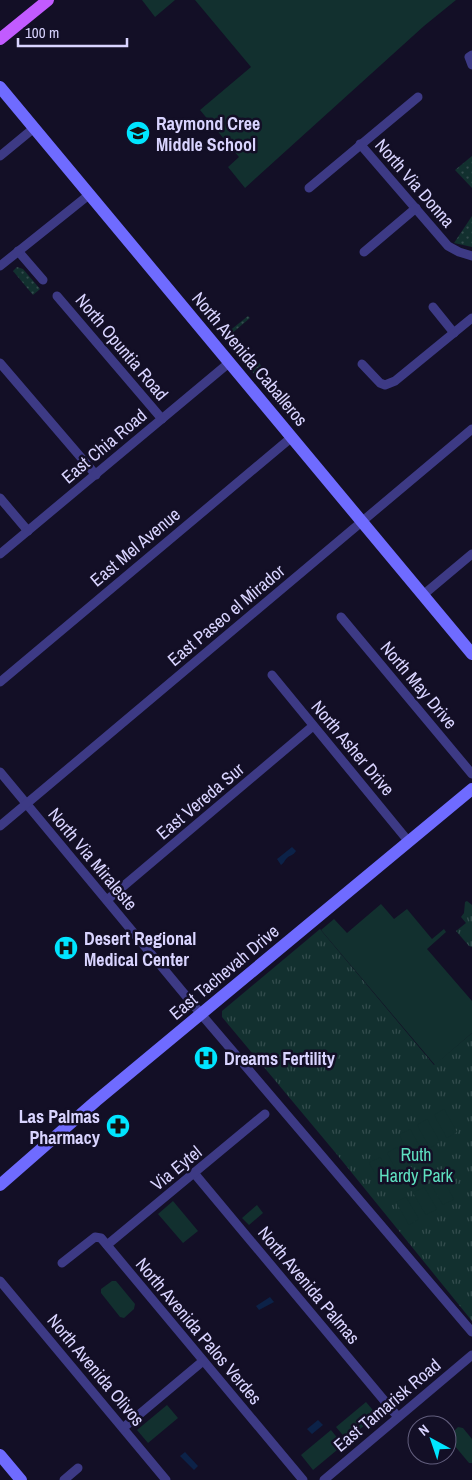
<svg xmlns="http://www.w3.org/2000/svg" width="472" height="1480" font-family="'Archivo Narrow',sans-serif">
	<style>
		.grass { fill: url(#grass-dots) }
		.park { fill: url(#park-tufts) }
		.pitch { fill: #12302f }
		.water { fill: #0c2248 }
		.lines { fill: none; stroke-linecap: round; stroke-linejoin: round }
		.street { stroke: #3d3a85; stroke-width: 9 }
		.secondary { stroke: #6f6bff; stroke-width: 12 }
		.primary { stroke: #c25bff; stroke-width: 12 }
		.labels { text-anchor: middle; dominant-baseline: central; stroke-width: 5; stroke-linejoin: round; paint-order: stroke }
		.poi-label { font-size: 18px; font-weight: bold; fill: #d9d4ff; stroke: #130f26; text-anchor: start }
		.street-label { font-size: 18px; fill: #d9d4ff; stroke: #130f26 }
		.park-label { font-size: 18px; fill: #5fe0c0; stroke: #130f26 }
	</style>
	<defs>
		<pattern id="grass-dots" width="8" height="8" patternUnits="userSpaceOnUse" patternTransform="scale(1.25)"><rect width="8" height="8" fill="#12302f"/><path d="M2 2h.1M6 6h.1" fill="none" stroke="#344d4e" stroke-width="1.8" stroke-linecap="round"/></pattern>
		<pattern id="park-tufts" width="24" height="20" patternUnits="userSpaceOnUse" patternTransform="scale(1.25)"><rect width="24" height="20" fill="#12302f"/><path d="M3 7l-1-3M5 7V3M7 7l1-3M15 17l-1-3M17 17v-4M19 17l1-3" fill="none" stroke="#344d4e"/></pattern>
	</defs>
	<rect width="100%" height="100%" fill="#130f26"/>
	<g class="grass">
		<polygon points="472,156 472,188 455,170"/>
		<polygon points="472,216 472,247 454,243"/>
		<polygon points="17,267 23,269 40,289 33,295 13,271"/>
		<path d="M248 316 250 318 230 335C231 343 239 341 244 346L240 349 237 347 233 348 223 336Z"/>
		<polygon points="246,349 250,357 258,361 263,369 255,375 242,359 244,356 243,352"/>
	</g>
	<g class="park">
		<polygon points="467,901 472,905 472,947 469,946 456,931 466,923 461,917 464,913 465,902"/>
		<polygon points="320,929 434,1065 472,1033 472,1321 339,1157 222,1017 222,1011"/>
	</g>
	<g class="pitch">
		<polygon points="142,0 175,0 155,17"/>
		<polygon points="195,0 456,0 424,26 245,188 228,167 239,157 200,110 251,67"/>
		<polygon points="381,904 394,919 407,909 432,939 444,929 446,932 427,949 472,1001 472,1033 435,1065 321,930 334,919 347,933"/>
		<polygon points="444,1109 457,1132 447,1138 434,1115"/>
		<polygon points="427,1119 440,1142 430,1148 417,1125"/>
		<polygon points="410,1129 423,1152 412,1158 399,1135"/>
		<polygon points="397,1147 410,1169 399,1175 387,1153"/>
		<polygon points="380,1157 393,1179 382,1185 369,1163"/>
		<polygon points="441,1177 454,1199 443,1205 430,1183"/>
		<polygon points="424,1187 437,1209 426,1215 413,1193"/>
		<polygon points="406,1197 419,1219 409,1225 396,1202"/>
		<polygon points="173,1201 198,1231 183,1243 158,1214"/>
		<polygon points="257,1205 263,1213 249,1225 242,1218"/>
		<polygon points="112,1281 116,1281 135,1304 134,1309 124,1318 120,1317 101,1293 101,1289"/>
		<polygon points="366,1402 377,1415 347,1440 336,1427"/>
		<polygon points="167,1405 178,1418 148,1443 137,1430"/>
		<polygon points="458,1427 463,1428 472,1439 472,1463 469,1463 449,1439 450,1435"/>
		<polygon points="331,1430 343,1445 313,1470 301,1455"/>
	</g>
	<g class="water">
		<path d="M292 847 296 851C293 856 290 855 287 858 284 861 284 863 281 865L277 859Z"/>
		<polygon points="270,1297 274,1302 259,1310 256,1306"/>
		<polygon points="318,1420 323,1425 312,1434 307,1429"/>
		<polygon points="185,1452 198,1466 194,1470 180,1456"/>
	</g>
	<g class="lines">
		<g class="street">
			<polyline points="472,55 469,57 472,65"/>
			<polyline points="360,144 448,246 459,252 472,256"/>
			<polyline points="0,156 34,128"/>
			<polyline points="309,188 418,97"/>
			<polyline points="18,251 43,280"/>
			<polyline points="364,252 416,208"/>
			<polyline points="0,266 90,194"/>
			<polyline points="57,296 162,419"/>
			<polyline points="433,307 454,333"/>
			<polyline points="0,363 96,475"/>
			<polyline points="362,364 380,383 385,385 395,381 472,318"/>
			<polyline points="0,498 28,531"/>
			<polyline points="0,554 230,362"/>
			<polyline points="423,595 472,554"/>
			<polyline points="341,617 472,774"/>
			<polyline points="272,675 409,842"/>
			<polyline points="0,682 292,437"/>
			<polyline points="0,772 201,1014 472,1332"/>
			<polyline points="0,826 472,429"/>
			<polyline points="107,900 313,726"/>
			<polyline points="194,1173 398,1417"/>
			<polyline points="107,1245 265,1114"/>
			<polyline points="62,1263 95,1237 101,1238 303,1480"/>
			<polyline points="0,1281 166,1480"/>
			<polyline points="123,1428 203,1361"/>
			<polyline points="64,1480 78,1468"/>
			<polyline points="324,1480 472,1355"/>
		</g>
		<g class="secondary">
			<polyline points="0,87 472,654"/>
			<polyline points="0,1185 96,1101 472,789"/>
			<polyline points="0,1455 21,1480"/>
		</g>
		<polyline class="primary" points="0,39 48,0"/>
	</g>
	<defs>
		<g id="school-disc" transform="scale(1.25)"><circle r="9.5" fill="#00e5ff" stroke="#130f26"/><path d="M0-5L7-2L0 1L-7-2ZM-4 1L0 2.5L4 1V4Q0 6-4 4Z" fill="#111"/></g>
		<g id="hospital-disc" transform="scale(1.25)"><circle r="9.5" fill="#00e5ff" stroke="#130f26"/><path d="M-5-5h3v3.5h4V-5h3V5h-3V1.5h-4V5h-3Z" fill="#111"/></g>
		<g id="pharmacy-disc" transform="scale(1.25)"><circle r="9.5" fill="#00e5ff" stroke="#130f26"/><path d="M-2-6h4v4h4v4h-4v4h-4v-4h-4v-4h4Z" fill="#111"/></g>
	</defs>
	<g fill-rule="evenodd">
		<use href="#school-disc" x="138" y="133"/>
		<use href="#hospital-disc" x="66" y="948"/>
		<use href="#hospital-disc" x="206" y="1058"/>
		<use href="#pharmacy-disc" x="118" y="1126"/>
	</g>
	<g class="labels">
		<g class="poi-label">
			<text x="156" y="123">Raymond Cree<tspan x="156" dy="21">Middle School</tspan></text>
			<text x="84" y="938">Desert Regional<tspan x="84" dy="21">Medical Center</tspan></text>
			<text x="224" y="1058">Dreams Fertility</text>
			<text x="100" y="1116" text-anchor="end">Las Palmas<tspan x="100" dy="21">Pharmacy</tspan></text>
		</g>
		<g class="street-label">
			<text transform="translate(415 183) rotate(49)">North Via Donna</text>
			<text transform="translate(122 347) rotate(50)">North Opuntia Road</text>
			<text transform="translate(250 359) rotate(50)">North Avenida Caballeros</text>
			<text transform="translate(104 446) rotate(-40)">East Chia Road</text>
			<text transform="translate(135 547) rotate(-40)">East Mel Avenue</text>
			<text transform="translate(226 615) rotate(-40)">East Paseo el Mirador</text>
			<text transform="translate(419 685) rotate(50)">North May Drive</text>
			<text transform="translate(353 748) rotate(50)">North Asher Drive</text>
			<text transform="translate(200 801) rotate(-40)">East Vereda Sur</text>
			<text transform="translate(93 859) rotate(50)">North Via Miraleste</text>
			<text transform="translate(224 972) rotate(-40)">East Tachevah Drive</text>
			<text transform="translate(176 1168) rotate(-39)">Via Eytel</text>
			<text transform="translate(309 1285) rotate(50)">North Avenida Palmas</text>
			<text transform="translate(199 1331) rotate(50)">North Avenida Palos Verdes</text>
			<text transform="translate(96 1370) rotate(50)">North Avenida Olivos</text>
			<text transform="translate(387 1405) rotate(-40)">East Tamarisk Road</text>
		</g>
		<g class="park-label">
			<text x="416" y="1154">Ruth<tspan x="416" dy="21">Hardy Park</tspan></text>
		</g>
	</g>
	<g transform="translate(432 1440) rotate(320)"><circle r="24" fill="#130f26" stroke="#625e7d"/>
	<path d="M0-4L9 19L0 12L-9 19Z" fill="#00e5ff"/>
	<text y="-8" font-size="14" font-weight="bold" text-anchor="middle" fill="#d9d4ff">N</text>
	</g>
	<path d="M18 38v8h109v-8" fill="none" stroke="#d9d4ff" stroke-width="2.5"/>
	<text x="25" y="38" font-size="15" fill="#d9d4ff" stroke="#130f26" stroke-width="4" paint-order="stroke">100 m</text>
</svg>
